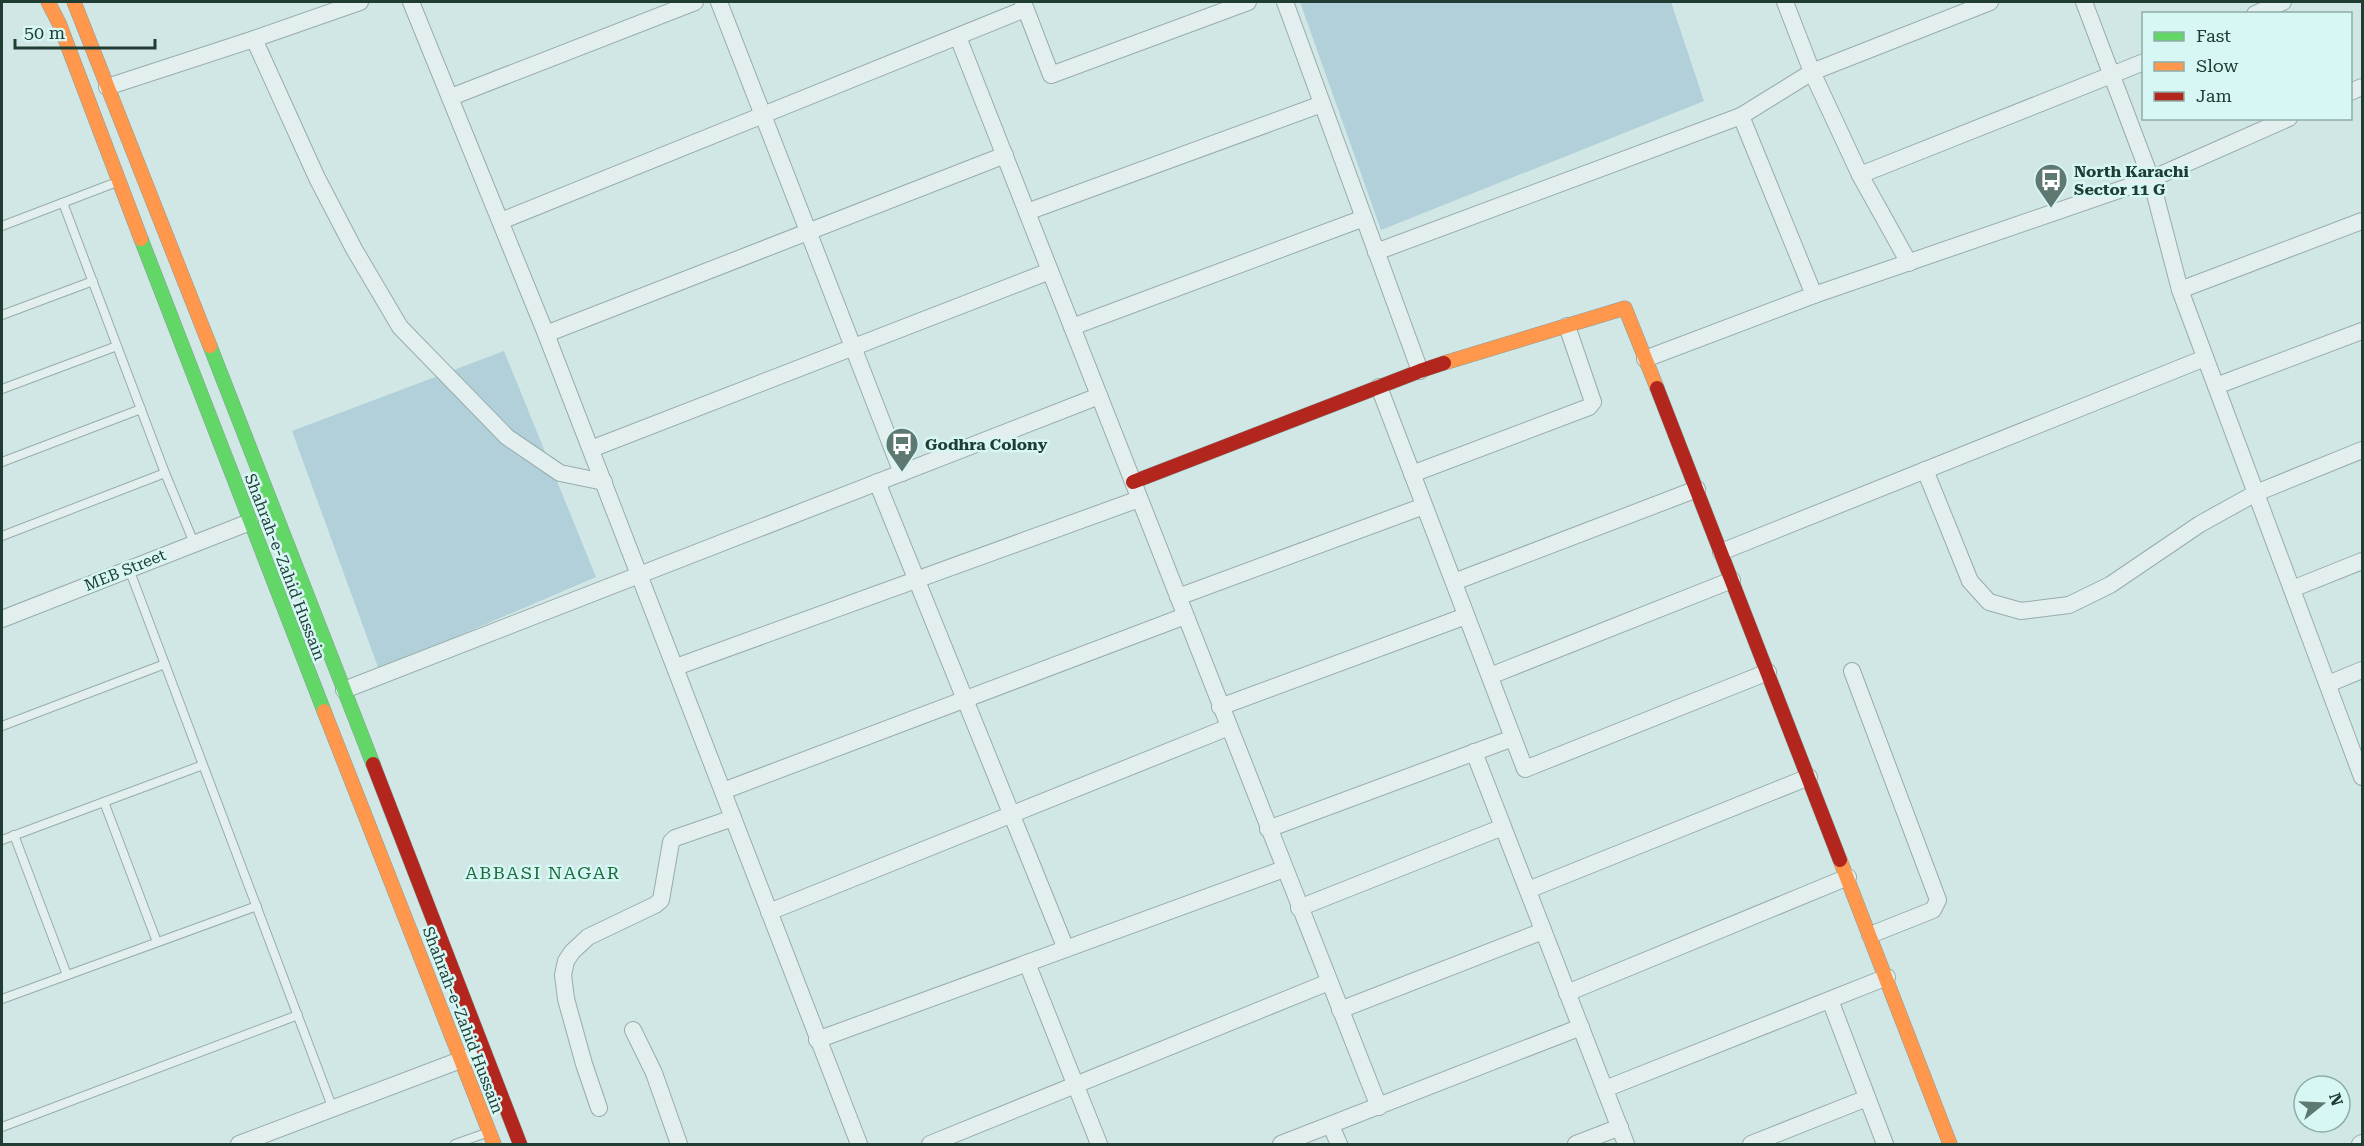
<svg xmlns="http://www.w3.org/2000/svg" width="2364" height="1146" font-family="'Roboto Serif',serif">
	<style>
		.green { fill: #b2d0d9 }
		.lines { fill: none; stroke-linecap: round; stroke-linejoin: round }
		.lane-casing { stroke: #98adaa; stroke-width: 10 }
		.street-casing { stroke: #98adaa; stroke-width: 18 }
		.fast-casing { stroke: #889c99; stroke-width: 15 }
		.slow-casing { stroke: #889c99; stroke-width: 15 }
		.jam-casing { stroke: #889c99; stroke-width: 15 }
		.lane { stroke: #e2efee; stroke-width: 8 }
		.street { stroke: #e2efee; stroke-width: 16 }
		.fast { stroke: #63d668; stroke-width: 14 }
		.slow { stroke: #ff974d; stroke-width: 14 }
		.jam { stroke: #b3261e; stroke-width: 14 }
		.labels { text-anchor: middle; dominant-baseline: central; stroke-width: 5; stroke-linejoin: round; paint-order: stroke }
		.poi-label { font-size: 16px; font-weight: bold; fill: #203d34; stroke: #d7f7f5; text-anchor: start }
		.street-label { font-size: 16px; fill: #203d34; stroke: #d7f7f5 }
		.neighbourhood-label { font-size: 18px; letter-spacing: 1.5px; fill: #1d6c3e; stroke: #d7f7f5 }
	</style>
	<rect width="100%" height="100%" fill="#d0e7e5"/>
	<g class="green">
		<polygon points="1300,2 1671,2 1704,101 1381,230"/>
		<polygon points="504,351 596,577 379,670 292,431"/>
	</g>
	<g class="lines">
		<g class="lane-casing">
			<g id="lane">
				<polyline points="63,203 165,473 194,543"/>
				<polyline points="2,226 117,182"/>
				<polyline points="2,315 93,281"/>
				<polyline points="2,389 117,346"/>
				<polyline points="2,462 141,409"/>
				<polyline points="2,536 165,473"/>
				<polyline points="129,569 333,1109"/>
				<polyline points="2,726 165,664"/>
				<polyline points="104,802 157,942"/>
				<polyline points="14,835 67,975"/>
				<polyline points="2,840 203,765"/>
				<polyline points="2,999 257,906"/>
				<polyline points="2,1127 298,1015"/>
				<polyline points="455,1144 489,1132"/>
			</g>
		</g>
		<g class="street-casing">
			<g id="street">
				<polyline points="411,2 546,334 859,1144"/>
				<polyline points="719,2 902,473"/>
				<polyline points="1023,2 1051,75 1248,2"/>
				<polyline points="1285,2 1420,371"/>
				<polyline points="1785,2 1812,72 1860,175 1909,263"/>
				<polyline points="2084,2 2151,179 2180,290 2362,777"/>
				<polyline points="2255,14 2283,2"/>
				<polyline points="958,37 1379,1107"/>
				<polyline points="254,39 317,178 354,249 400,327 507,437 560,473 604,482"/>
				<polyline points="107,87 254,39 360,2"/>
				<polyline points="2350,92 2362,87"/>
				<polyline points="451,97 695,2"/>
				<polyline points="1741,116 1814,295"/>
				<polyline points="1860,175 2144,62"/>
				<polyline points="1027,212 1322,104"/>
				<polyline points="501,221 1025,9"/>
				<polyline points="1376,252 1741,116 1812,72 1990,2"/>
				<polyline points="2180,290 2362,221"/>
				<polyline points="1072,327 1364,218"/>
				<polyline points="546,334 1005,155"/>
				<polyline points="1645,359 1814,295 2151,179 2289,118"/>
				<polyline points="2216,386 2362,331"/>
				<polyline points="1379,387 1525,769 1768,672"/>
				<polyline points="591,449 1050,271"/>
				<polyline points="1925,470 1970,581 1989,602 2021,611 2069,605 2110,585 2200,524 2256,493 2362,450"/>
				<polyline points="1412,474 1589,407 1593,402 1567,326"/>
				<polyline points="877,482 1066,949"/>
				<polyline points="1721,552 2205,358"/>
				<polyline points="1454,582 1697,489"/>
				<polyline points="2292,589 2362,561"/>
				<polyline points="1178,597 1424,506"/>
				<polyline points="2,619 250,522"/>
				<polyline points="676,667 1139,499"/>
				<polyline points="1852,671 1938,900 1933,910 1870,935"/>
				<polyline points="1490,676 1732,580"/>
				<polyline points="2328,684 2362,670"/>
				<polyline points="344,690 1099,396"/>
				<polyline points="1220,707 1466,616"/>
				<polyline points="1474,752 1626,1144"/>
				<polyline points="723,791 1185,616"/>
				<polyline points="1268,829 1513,738"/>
				<polyline points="1528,890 1809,777"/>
				<polyline points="1299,908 1503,827"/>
				<polyline points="769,912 1229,727"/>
				<polyline points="1027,963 1099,1144"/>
				<polyline points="1567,993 1848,877"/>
				<polyline points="1830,1000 1885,1144"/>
				<polyline points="1340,1010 1543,931"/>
				<polyline points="633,1030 654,1073 679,1144"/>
				<polyline points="817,1040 1284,869"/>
				<polyline points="1605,1089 1887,977"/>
				<polyline points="599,1108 584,1064 566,999 563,975 566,961 572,952 588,937 655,905 661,900 671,842 675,838 733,818"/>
				<polyline points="1331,1126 1339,1144"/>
				<polyline points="239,1144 471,1056"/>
				<polyline points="930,1144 1329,982"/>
				<polyline points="1281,1144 1581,1027"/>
				<polyline points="1576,1144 1620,1127"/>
				<polyline points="1751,1144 1867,1098"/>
				<polyline points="2360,1144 2362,1143"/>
			</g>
		</g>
		<g class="fast-casing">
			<g id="fast">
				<polyline points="141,239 324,711"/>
				<polyline points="210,346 373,764"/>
			</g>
		</g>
		<g class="slow-casing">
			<g id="slow">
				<polyline points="48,2 59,23 141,239"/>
				<polyline points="74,2 210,346"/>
				<polyline points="1444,363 1625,308 1657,388"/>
				<polyline points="324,711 494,1144"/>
				<polyline points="1840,860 1950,1144"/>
			</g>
		</g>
		<g class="jam-casing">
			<g id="jam">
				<polyline points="1657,388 1840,860"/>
				<polyline points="1133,482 1420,371 1444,363"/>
				<polyline points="373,764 520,1144"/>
			</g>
		</g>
		<use href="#lane" class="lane"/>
		<use href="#street" class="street"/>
		<use href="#fast" class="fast"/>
		<use href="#slow" class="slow"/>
		<use href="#jam" class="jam"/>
	</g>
	<defs>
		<g id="bus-pin" transform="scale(1.725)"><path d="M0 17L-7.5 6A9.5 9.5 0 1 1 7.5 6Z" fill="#5e7872" stroke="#d7f7f5"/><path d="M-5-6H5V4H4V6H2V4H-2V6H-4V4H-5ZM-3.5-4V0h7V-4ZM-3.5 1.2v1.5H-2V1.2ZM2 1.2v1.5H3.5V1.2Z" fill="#fff"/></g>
	</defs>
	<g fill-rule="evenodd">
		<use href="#bus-pin" x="2051" y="180"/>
		<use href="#bus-pin" x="902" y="444"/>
	</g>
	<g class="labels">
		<g class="poi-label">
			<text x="2074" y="171">North Karachi<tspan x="2074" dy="18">Sector 11 G</tspan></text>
			<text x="925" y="444">Godhra Colony</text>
		</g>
		<g class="street-label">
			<text transform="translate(285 567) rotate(69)">Shahrah-e-Zahid Hussain</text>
			<text transform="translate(125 570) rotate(-22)">MEB Street</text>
			<text transform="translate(463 1020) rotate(69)">Shahrah-e-Zahid Hussain</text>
		</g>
		<g class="neighbourhood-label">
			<text x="543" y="872">ABBASI NAGAR</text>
		</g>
	</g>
	<rect width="2364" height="1146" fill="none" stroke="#203d34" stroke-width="6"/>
	<rect x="2142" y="12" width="210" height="108" fill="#d7f7f5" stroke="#8eada8" stroke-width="1.5"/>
	<rect x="2154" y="32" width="30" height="9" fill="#63d668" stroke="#8eada8" stroke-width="1.5"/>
	<text x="2196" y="42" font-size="18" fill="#203d34">Fast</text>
	<rect x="2154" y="62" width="30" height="9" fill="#ff974d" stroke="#8eada8" stroke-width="1.5"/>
	<text x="2196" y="72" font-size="18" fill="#203d34">Slow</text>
	<rect x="2154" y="92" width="30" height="9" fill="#b3261e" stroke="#8eada8" stroke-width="1.5"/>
	<text x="2196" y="102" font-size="18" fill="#203d34">Jam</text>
	<g transform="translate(2322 1104) rotate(72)"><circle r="28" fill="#d7f7f5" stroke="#8eada8" stroke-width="1.5"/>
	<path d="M0-4.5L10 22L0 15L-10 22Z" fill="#5e7872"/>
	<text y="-9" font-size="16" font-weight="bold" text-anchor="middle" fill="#203d34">N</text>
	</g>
	<path d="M15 39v9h140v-9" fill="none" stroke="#203d34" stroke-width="3"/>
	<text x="24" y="39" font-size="18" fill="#203d34" stroke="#d7f7f5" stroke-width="4.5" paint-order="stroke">50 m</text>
</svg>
